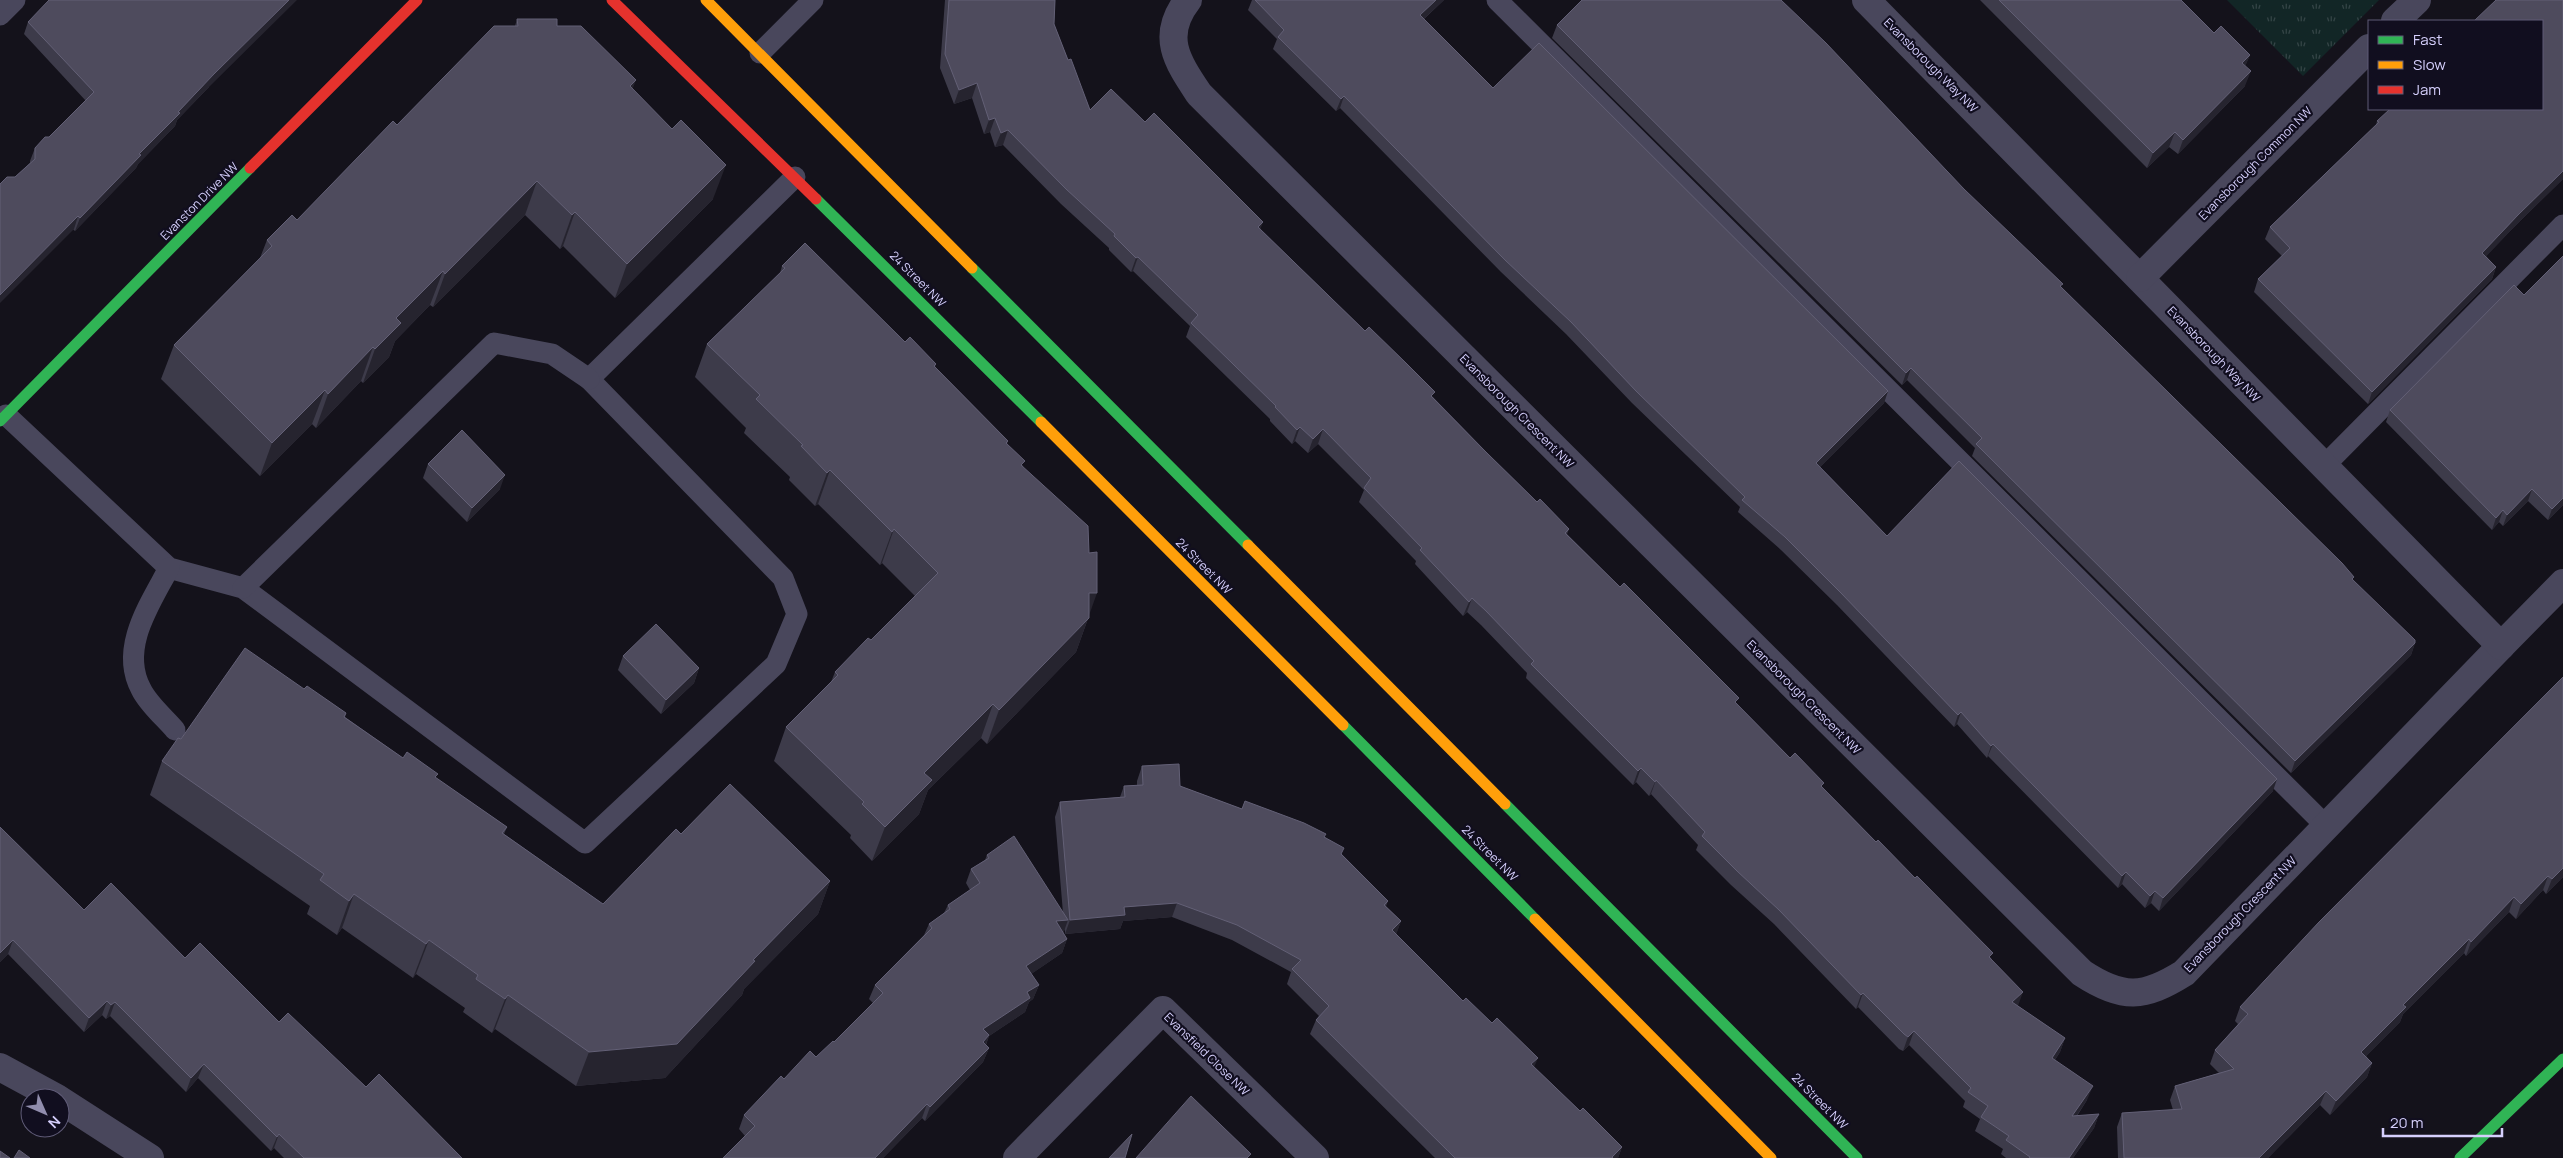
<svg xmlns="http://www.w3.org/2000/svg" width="2563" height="1158" font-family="Manrope,sans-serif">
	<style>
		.park { fill: url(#park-tufts) }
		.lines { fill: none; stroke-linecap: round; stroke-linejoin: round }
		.lane { stroke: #49475c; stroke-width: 21 }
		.street { stroke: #49475c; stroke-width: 28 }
		.fast { stroke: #30b455; stroke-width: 11 }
		.slow { stroke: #ff9f0a; stroke-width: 11 }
		.jam { stroke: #e5322d; stroke-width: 11 }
		.wall { fill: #3d3b4a }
		.shaded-wall { fill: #26242f }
		.building { fill: #4e4b5d; stroke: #636076 }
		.labels { text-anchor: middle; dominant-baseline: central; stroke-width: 4.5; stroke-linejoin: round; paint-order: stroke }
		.street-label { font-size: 12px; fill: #d5cffc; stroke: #110e1f }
	</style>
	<defs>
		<pattern id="park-tufts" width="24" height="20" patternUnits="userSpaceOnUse" patternTransform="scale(1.25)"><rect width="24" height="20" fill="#122626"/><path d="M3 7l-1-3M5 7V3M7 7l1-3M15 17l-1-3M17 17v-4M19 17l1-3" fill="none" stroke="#344446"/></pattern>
	</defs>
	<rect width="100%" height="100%" fill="#14121b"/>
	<polygon class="park" points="2227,0 2379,0 2303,76"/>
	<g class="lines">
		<g class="lane">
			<polyline points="1497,0 2325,825"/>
			<polyline points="0,15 15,0"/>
			<polyline points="760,53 813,0"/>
			<polyline points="6,415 169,568 243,588 585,843 776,664 797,614 783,578 589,379 795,177"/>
			<polyline points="2323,467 2563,225"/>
			<path d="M169 568C150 604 119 648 141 689 148 704 165 718 175 730"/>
			<polyline points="243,588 494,343 552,354 589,379"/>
		</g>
		<g class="street">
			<path d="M1188 0C1160 36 1177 61 1199 94L2082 973C2123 1000 2144 998 2184 973L2501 646"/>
			<polyline points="1866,0 2501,646 2563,583"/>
			<polyline points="2395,21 2417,0"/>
			<polyline points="2140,278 2369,48"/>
			<polyline points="0,1067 57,1098"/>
			<polyline points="60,1100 150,1158"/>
			<polyline points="1017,1158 1163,1010 1315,1158"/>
		</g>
		<g class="fast">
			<polyline points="816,199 1041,422"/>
			<polyline points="972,268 1248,545"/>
			<polyline points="0,421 250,168"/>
			<polyline points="1343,725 1535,919"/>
			<polyline points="1505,804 1857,1158"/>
			<polyline points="2460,1158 2563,1059"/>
		</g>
		<g class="slow">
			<polyline points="706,0 972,268"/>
			<polyline points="1041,422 1343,725"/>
			<polyline points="1248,545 1505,804"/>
			<polyline points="1535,919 1771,1158"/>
		</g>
		<g class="jam">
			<polyline points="612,0 816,199"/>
			<polyline points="250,168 417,0"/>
		</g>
	</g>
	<g class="wall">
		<polygon points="945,0 1055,0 1054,24 1068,60 1090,110 1145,122 1261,230 1433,397 1486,452 1537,502 1569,529 1567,534 1736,704 1790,758 1823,788 1991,958 2018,1006 2065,1038 2060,1052 2055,1060 2087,1100 2077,1116 2099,1114 2094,1128 2073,1158 2006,1158 2001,1154 2003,1149 1975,1131 1980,1119 1963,1107 1965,1101 1909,1045 1903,1051 1899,1049 1858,1007 1856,1009 1774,924 1731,885 1696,850 1698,845 1651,794 1649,796 1636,782 1633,785 1526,678 1527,673 1481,625 1467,612 1463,616 1415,564 1416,561 1359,502 1364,490 1318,444 1308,453 1295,441 1292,444 1270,421 1270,419 1186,337 1190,326 1133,271 1131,272 1109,250 1109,248 1061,204 1003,145 995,147 990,132 984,134 972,98 954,104 940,68"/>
		<polygon points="1252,0 1444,0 1424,19 1493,88 1888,391 1884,403 1820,467 1887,536 2273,791 2159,911 2151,903 2145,908 2122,884 2118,888 1988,756 1987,758 1957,724 1954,727 1837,605 1781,550 1738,512 1740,507 1632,403 1566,334 1501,272 1340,108 1336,111 1273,49 1277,39 1248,10"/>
		<polygon points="1980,0 2181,0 2214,33 2250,55 2245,66 2245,86 2178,154 2169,147 2147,168"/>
		<polygon points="2563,0 2563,179 2514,227 2486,256 2496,267 2492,279 2368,404 2254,292 2258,279 2282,256 2265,239 2270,227 2376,125 2377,121 2542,109"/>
		<polygon points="517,19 557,26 632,89 713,199 615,298 563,246 560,249 525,215 433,307 430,305 395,341 389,357 363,383 361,381 316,428 312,424 260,476 161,379 174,345 260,258 267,240 297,220 397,125 515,26"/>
		<polygon points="28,22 209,87 177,120 175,126 138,164 136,168 75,231 15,177 30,163 30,161 35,148 49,137 86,101 24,34"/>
		<polygon points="1557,25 1964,189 2415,643 2411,655 2291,773 1972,456 1975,448 1907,380 1902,385 1552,38"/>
		<polygon points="782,266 905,342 936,364 935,367 1008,441 1007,444 1023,466 1089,616 1076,652 987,744 981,738 928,790 919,814 872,861 850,838 851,835 774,761 786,727 831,682 835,672 871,640 915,596 882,563 880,565 818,504 815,506 789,480 790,477 744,433 746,428 695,377 707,344 780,273"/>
		<polygon points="2390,410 2563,505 2548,520 2528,501 2503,526 2499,522 2492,530 2386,422"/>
		<polygon points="428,464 500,489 467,522 423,478"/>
		<polygon points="623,656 699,668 694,683 661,714 618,670"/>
		<polygon points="2563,677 2563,877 2546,894 2543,890 2516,919 2509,912 2466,956 2464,953 2403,1014 2400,1022 2366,1056 2372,1063 2367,1077 2330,1115 2320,1105 2268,1158 2118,1158 2117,1127 2122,1113 2173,1110 2170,1100 2175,1086 2219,1073 2210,1064 2215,1050 2238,1024 2235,1021 2240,1007"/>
		<polygon points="304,689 346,713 345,717 403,758 436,778 507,827 504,834 603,904 681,834 830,881 818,914 744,989 742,995 665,1078 576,1086 495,1029 492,1033 463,1012 465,1008 416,974 413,978 342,928 337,935 307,914 310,906 150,795 162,761 181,739"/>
		<polygon points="1142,766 1180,786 1242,809 1325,837 1388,901 1386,906 1401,921 1396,934 1463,1001 1534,1067 1580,1111 1622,1147 1618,1158 1435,1158 1310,1034 1316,1020 1319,1016 1287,984 1291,972 1232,940 1172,917 1123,921 1120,929 1065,934 1065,929 1063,933 1067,939 1062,953 1031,974 1039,985 1033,999 1029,1002 1025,1012 989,1036 986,1045 989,1048 983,1062 925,1121 922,1118 883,1158 723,1158 745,1136 739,1129 744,1115 784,1079 816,1057 834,1042 873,1003 869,999 875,985 924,935 929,924 944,913 948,905 970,890 966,883 971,869 985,860 987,855 1063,913 1055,817 1060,802 1120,797 1124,786 1137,785 1137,781"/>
		<polygon points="0,827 84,910 185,958 279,1022 366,1087 462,1158 284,1158 274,1148 271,1151 198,1078 186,1092 110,1016 106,1019 102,1015 84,1032 8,954 0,962"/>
	</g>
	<g class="shaded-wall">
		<polygon points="289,0 297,0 209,87 177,120 175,126 138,164 136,168 75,231 80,218 178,112 214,74"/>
		<polygon points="1436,0 1444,0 1415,27 1420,15"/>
		<polygon points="2250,55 2244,69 2242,63"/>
		<polygon points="2251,71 2245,86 2178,154 2183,140"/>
		<polygon points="636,80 623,114 630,86"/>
		<polygon points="977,83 972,98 954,104 959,90"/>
		<polygon points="1344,96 1340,108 1336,111 1341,99"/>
		<polygon points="995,118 990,132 984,134 989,120"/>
		<polygon points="1008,130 1003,145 995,147 1001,133"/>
		<polygon points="2175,132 2169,147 2147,168 2153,153"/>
		<polygon points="726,165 713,199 615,298 627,264"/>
		<polygon points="2563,171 2563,179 2514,227 2478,265 2482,253 2518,215"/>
		<polygon points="537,181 525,215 433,307 445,274"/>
		<polygon points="575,212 563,246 560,249 572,215"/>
		<polygon points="78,216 74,229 0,303 0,295"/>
		<polygon points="1263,222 1258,236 1258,227"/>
		<polygon points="1138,257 1133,271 1131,272 1136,258"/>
		<polygon points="2496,267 2492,279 2368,404 2372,392"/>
		<polygon points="443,271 430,305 395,341 389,357 363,383 375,349 396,318"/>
		<polygon points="373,347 361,381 316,428 328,394"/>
		<polygon points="1911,368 1907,380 1902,385 1906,373"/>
		<polygon points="325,390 312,424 260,476 272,443"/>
		<polygon points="1888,391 1884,403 1812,475 1816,463"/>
		<polygon points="1300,427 1295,441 1292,444 1297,430"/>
		<polygon points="1323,429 1318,444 1308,453 1313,439"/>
		<polygon points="830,470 818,504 815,506 827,473"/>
		<polygon points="505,475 500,489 467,522 472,508"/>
		<polygon points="2532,489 2528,501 2503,526 2507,515"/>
		<polygon points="2563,498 2563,505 2548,520 2552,509"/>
		<polygon points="2503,510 2499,522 2492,530 2496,518"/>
		<polygon points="894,529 882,563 880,565 892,532"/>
		<polygon points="1089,593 1097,593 1076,652 987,744 999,710"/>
		<polygon points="1472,598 1467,612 1463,616 1469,602"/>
		<polygon points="2415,643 2411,655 2291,773 2295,761"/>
		<polygon points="699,668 694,683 661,714 666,700"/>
		<polygon points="993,704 981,738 928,790 919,814 872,861 885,827 924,773"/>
		<polygon points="1961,712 1957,724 1954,727 1958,715"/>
		<polygon points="1993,744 1988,756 1987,758 1991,746"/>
		<polygon points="1641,768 1636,782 1633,785 1638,771"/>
		<polygon points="2277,779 2273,791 2159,911 2163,898"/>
		<polygon points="1656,780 1651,794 1649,796 1655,782"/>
		<polygon points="2563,868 2563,877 2546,894 2552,879"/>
		<polygon points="2126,872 2122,884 2118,888 2122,876"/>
		<polygon points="2548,876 2543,890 2516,919 2521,904"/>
		<polygon points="830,881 818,914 744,989 742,995 665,1078 576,1086 589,1052 753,960"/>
		<polygon points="2155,891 2151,903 2145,908 2150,896"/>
		<polygon points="354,894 342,928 337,935 349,901"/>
		<polygon points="2514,897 2509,912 2466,956 2471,942"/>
		<polygon points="1177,903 1172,917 1123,921 1120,929 1065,934 1070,920 1124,907"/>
		<polygon points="1068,920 1063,934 1056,921"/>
		<polygon points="1401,921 1396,935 1392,930"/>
		<polygon points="1067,939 1062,953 1021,981 1026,966"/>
		<polygon points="2469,939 2464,953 2403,1014 2400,1022 2356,1066 2361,1052 2403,1005"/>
		<polygon points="13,940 8,954 0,962 0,953"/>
		<polygon points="429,940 416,974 413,978 426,944"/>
		<polygon points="1039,985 1033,999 1029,1002 1025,1012 989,1036 984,1049 978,1043 983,1029 1027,992"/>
		<polygon points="2023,992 2018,1006 2012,1002"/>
		<polygon points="1863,993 1858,1007 1856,1009 1861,995"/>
		<polygon points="508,995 495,1029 492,1033 505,999"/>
		<polygon points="107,1001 102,1015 84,1032 89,1018"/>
		<polygon points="115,1002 110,1016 106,1019 111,1005"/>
		<polygon points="1914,1031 1909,1045 1903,1051 1908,1037"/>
		<polygon points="2065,1038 2060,1052 2047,1072 2052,1058"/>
		<polygon points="989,1048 983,1062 925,1121 930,1107"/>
		<polygon points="1538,1058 1532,1072 1531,1064"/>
		<polygon points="2372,1063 2367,1077 2330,1115 2336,1101"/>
		<polygon points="204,1064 198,1078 186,1092 191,1078"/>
		<polygon points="2093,1086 2087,1100 2067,1130 2072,1116"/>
		<polygon points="2326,1091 2320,1105 2268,1158 2259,1158"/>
		<polygon points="927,1104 922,1118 883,1158 875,1158"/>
		<polygon points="2099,1114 2094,1128 2073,1158 2069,1158"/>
		<polygon points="279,1134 274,1148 271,1151 277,1137"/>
		<polygon points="1622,1147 1618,1158 1612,1158"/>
	</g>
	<g class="building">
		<polygon points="49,0 289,0 214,74 178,112 180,113 139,154 141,155 80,218 78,216 0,295 0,184 7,177 15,177 35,159 35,148 45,137 49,137 94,92 28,22"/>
		<polygon points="949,0 1055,0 1054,24 1068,60 1071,59 1090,110 1111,89 1145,122 1154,113 1263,222 1258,227 1365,331 1369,327 1406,363 1435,392 1431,396 1486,452 1537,502 1540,499 1569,529 1565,533 1620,587 1624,583 1739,698 1735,702 1790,758 1795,753 1824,783 1821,786 1876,842 1878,840 1915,878 1917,876 1993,953 1989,957 2023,992 2012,1002 2065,1038 2052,1058 2093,1086 2072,1116 2099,1114 2069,1158 2029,1158 2030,1157 2006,1140 2009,1136 1981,1117 1988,1106 1968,1092 1971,1088 1914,1031 1908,1037 1904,1034 1863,993 1861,995 1779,910 1737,871 1702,836 1705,832 1656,780 1655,782 1641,768 1638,771 1531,664 1534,661 1486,611 1472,598 1469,602 1420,550 1422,548 1364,488 1371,478 1323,429 1313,439 1300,427 1297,430 1275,407 1276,406 1191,323 1198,315 1138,257 1136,258 1114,236 1115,234 1066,189 1008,130 1001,133 995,118 989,120 977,83 959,90 945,54"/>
		<polygon points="1255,0 1436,0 1420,15 1493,88 1539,43 1888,391 1816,463 1887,536 1959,461 2277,779 2163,898 2155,891 2150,896 2126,872 2122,876 1993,744 1991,746 1961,712 1958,715 1841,593 1785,537 1742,500 1745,497 1636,391 1571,322 1505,260 1344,96 1341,99 1278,37 1284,30"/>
		<polygon points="1582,0 1781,0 1826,43 1964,189 2063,284 2060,286 2342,563 2354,577 2352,579 2415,640 2415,643 2295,761 1976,444 1982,438 1911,368 1906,373 1557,25"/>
		<polygon points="1999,0 2181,0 2214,33 2221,26 2250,55 2242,63 2251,71 2183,140 2175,132 2153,153"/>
		<polygon points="2496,0 2563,0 2563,171 2518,215 2482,253 2496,267 2372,392 2258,279 2290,248 2270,227 2379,122 2377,121 2390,109 2542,109 2542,21 2474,21"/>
		<polygon points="517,19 557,19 557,26 581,26 636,80 630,86 672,129 681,120 726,165 627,264 575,212 572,215 537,181 445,274 443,271 396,318 401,323 375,349 373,347 328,394 325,390 272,443 174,345 272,246 267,240 292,215 297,220 393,121 397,125 494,26 518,26"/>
		<polygon points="805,243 905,342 910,337 936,364 934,366 1008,441 1006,443 1025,461 1021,465 1088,526 1089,553 1097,552 1097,593 1089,593 1089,618 999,710 993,704 924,773 932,780 885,827 862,804 864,802 786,727 838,675 835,672 868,638 871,640 938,573 894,529 892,532 830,470 827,473 801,446 803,445 756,399 760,395 707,344 785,268 782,266"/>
		<polygon points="2563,256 2563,498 2552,509 2532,489 2507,515 2503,510 2496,518 2390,410 2514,285 2524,295"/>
		<polygon points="462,430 505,475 472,508 428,464"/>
		<polygon points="656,624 699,668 666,700 623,656"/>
		<polygon points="245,648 304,689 307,686 346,713 344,717 403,758 407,752 438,774 435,777 507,827 502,833 603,904 676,829 681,834 730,784 830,881 753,960 755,961 677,1044 589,1052 508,995 505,999 476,979 478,975 429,940 426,944 354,894 349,901 320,880 324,874 162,761 178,738 181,739"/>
		<polygon points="2563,677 2563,868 2552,879 2548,876 2521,904 2514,897 2471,942 2469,939 2403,1005 2406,1007 2361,1052 2372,1063 2336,1101 2326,1091 2259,1158 2124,1158 2122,1113 2182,1109 2175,1086 2234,1069 2215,1050 2248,1014 2240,1007 2319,922"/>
		<polygon points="1179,764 1180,786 1242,809 1245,801 1304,823 1326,834 1324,837 1344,848 1341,854 1388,901 1384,905 1401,921 1392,930 1463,1001 1466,998 1492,1023 1497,1018 1538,1058 1531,1064 1580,1111 1583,1108 1622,1147 1612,1157 1613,1158 1455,1158 1316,1020 1329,1006 1292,969 1301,960 1237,925 1177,903 1124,907 1125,915 1070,920 1060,802 1125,797 1124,786 1143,785 1142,766"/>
		<polygon points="0,827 84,910 111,883 185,958 200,943 279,1022 288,1013 366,1087 379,1074 462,1158 304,1158 279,1134 277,1137 204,1064 191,1078 115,1002 111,1005 107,1001 89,1018 13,940 0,953"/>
		<polygon points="1014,836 1068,920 1056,921 1067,939 1026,966 1039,985 1027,992 1030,998 983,1029 989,1035 983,1042 989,1048 930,1107 927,1104 875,1158 723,1158 755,1126 744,1115 781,1076 784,1079 810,1051 816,1057 833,1041 834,1042 883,993 875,985 932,928 929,924 950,909 948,905 980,883 971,869 989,858 987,855"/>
		<polygon points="1191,1096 1251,1154 1247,1158 1136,1158"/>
		<polygon points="1132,1134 1125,1158 1109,1158"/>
		<polygon points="19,1150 30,1158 14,1158"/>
		<polygon points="0,1151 10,1158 0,1158"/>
	</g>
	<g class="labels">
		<g class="street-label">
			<text transform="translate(1931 65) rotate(45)">Evansborough Way NW</text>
			<text transform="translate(2255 163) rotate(-45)">Evansborough Common NW</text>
			<text transform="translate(199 201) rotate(-45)">Evanston Drive NW</text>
			<text transform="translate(918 279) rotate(45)">24 Street NW</text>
			<text transform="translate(2214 354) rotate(46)">Evansborough Way NW</text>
			<text transform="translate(1517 411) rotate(45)">Evansborough Crescent NW</text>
			<text transform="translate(1204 566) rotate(45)">24 Street NW</text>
			<text transform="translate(1804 697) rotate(45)">Evansborough Crescent NW</text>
			<text transform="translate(1490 853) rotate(45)">24 Street NW</text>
			<text transform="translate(2240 914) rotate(-46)">Evansborough Crescent NW</text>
			<text transform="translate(1207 1054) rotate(44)">Evansfield Close NW</text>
			<text transform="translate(1820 1101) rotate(45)">24 Street NW</text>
		</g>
	</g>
	<rect x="2368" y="20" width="175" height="90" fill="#110e1f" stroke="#5f5b77"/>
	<rect x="2378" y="36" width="25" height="8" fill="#30b455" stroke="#5f5b77"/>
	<text x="2413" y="45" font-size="15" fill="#d5cffc">Fast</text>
	<rect x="2378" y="61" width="25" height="8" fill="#ff9f0a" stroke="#5f5b77"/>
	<text x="2413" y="70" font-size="15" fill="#d5cffc">Slow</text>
	<rect x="2378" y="86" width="25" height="8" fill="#e5322d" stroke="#5f5b77"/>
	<text x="2413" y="95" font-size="15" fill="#d5cffc">Jam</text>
	<g transform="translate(45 1113) rotate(135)"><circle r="24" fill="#110e1f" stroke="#5f5b77"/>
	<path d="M0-4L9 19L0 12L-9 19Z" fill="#918dad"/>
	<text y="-8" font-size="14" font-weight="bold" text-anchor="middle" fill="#d5cffc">N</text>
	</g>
	<path d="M2383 1128v8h119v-8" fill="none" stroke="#d5cffc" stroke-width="2.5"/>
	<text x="2390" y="1128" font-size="15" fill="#d5cffc" stroke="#110e1f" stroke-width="4" paint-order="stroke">20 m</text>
</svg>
